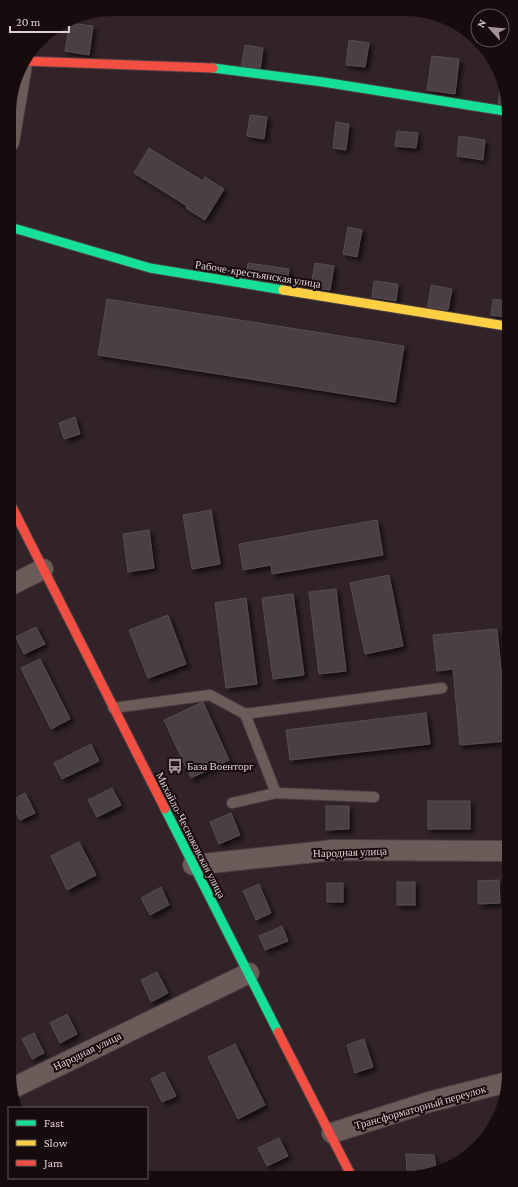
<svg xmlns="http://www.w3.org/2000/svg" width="518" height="1187" font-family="'Crimson Pro',serif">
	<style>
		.building { fill: #4a3f44; stroke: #584d52; filter: url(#shadow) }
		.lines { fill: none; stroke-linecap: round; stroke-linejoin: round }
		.lane-casing { stroke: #4c3f43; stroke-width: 12 }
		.street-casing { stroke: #4c3f43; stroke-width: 22 }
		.fast-casing { stroke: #4c3f43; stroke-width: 11 }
		.slow-casing { stroke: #4c3f43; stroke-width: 11 }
		.jam-casing { stroke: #4c3f43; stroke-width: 11 }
		.lane { stroke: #6d5b59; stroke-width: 10 }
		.street { stroke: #6d5b59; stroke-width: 20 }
		.fast { stroke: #16e098; stroke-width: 9 }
		.slow { stroke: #ffcf43; stroke-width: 9 }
		.jam { stroke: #f24e42; stroke-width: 9 }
		.labels { text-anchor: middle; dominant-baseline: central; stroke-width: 4; stroke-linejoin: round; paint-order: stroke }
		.street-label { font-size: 11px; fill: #e0ced2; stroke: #170b0e }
		.poi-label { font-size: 11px; fill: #e0ced2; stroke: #170b0e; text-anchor: start }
	</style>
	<defs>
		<filter id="shadow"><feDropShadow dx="3.5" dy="3.5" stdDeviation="2" flood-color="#0009"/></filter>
	</defs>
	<rect width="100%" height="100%" fill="#312327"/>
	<g class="building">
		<polygon points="70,23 93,26 89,55 65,51"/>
		<polygon points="349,40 369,43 365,67 346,65"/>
		<polygon points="245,45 263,48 260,71 241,68"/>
		<polygon points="432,56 459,59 455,94 427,90"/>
		<polygon points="501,82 505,86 505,106 498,105"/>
		<polygon points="250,115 267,117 264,139 247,136"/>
		<polygon points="336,122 349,124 346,150 333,148"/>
		<polygon points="397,131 418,133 416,148 395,146"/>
		<polygon points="459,136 485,140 483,160 457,156"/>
		<polygon points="149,148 203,181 205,177 224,189 205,220 186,208 187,206 134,173"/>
		<polygon points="348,227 362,230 357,257 343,254"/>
		<polygon points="248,263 289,269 287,284 246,279"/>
		<polygon points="315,263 334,266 330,290 311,287"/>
		<polygon points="374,281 398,284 396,301 372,297"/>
		<polygon points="431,285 452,289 448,310 428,307"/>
		<polygon points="107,299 404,346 395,402 98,355"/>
		<polygon points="493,299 506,301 506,317 491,315"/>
		<polygon points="75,417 80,434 64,439 59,423"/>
		<polygon points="211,510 220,564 192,569 183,515"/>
		<polygon points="377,520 383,555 272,574 271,565 243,570 239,544"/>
		<polygon points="149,530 154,568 128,572 123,534"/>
		<polygon points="389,575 403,646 365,654 350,583"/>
		<polygon points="336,589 346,671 319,674 309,592"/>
		<polygon points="293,594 304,675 273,679 262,598"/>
		<polygon points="246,598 257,684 226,688 215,603"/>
		<polygon points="168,615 186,664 148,678 129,630"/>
		<polygon points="36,627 45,644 24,654 16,637"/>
		<polygon points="497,629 508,741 460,745 453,669 437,671 433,635"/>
		<polygon points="40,659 70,719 51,729 21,668"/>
		<polygon points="203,702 229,760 191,778 164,720"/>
		<polygon points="426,713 430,744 290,760 286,730"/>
		<polygon points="91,744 99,761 62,779 54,763"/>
		<polygon points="112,788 121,805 97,817 88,800"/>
		<polygon points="25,793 35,813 20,820 12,804 12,800"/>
		<rect x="428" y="801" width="42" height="28"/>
		<polygon points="326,806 349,806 349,829 326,830"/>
		<polygon points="231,813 240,835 219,844 210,822"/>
		<polygon points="79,842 96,875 67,890 51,856"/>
		<polygon points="499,880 500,903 478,904 478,881"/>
		<rect x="397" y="882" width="18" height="23"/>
		<rect x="327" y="883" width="16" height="19"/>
		<polygon points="259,884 271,913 256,920 243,891"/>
		<polygon points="161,887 169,905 150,915 141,898"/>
		<polygon points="282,926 288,941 265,950 259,936"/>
		<polygon points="157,972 168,993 151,1002 141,980"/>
		<polygon points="67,1014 77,1034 60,1043 50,1023"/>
		<polygon points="34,1033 44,1053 32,1059 22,1039"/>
		<polygon points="364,1039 373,1067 355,1073 347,1045"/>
		<polygon points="235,1044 265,1105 238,1119 208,1057"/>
		<polygon points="164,1072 176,1096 162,1102 151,1079"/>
		<polygon points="279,1138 288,1156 267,1166 258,1148"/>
		<polygon points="406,1154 434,1155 437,1172 432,1174 407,1175"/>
	</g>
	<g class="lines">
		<g class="lane-casing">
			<g id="lane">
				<polyline points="113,708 210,695 245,714 442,688"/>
				<polyline points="245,714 276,793"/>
				<polyline points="232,803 276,793 374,797"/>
			</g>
		</g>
		<g class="street-casing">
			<g id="street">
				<polyline points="9,142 22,64"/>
				<polyline points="11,585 43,569"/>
				<polyline points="193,865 334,850 508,851"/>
				<polyline points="13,1088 249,973"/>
				<polyline points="332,1133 429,1102 508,1082"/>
			</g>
		</g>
		<g class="fast-casing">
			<g id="fast">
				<polyline points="213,68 323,82 505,111"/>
				<polyline points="10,227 150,268 283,290"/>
				<polyline points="165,809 278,1032"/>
			</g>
		</g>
		<g class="slow-casing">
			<polyline id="slow" points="283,290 506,326"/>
		</g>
		<g class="jam-casing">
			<g id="jam">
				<polyline points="24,61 213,68"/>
				<polyline points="11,505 165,809"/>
				<polyline points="278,1032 351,1175"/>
			</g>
		</g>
		<use href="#lane" class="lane"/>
		<use href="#street" class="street"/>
		<use href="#fast" class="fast"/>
		<use href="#slow" class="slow"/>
		<use href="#jam" class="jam"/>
	</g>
	<defs>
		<g id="bus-bare" transform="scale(1.2)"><path d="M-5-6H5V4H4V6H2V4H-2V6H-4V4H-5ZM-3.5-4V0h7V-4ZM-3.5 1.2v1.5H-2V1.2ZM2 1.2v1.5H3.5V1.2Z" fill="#a39296" stroke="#170b0e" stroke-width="2.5" paint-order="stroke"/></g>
	</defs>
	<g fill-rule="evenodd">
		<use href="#bus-bare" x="175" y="766"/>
	</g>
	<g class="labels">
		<g class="street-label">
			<text transform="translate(258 274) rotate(9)">Рабоче-крестьянская улица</text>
			<text transform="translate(191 835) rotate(63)">Михайло-Чесноковская улица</text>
			<text transform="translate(350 852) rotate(-2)">Народная улица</text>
			<text transform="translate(87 1051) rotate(-26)">Народная улица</text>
			<text transform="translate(420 1107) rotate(-16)">Трансформаторный переулок</text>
		</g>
		<g class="poi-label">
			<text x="187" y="766">База Военторг</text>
		</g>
	</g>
	<path d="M0 0H518V1187H0ZM113 16H405A97 97 0 0 1 502 113V1074A97 97 0 0 1 405 1171H113A97 97 0 0 1 16 1074V113A97 97 0 0 1 113 16Z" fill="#170b0e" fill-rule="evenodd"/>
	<rect x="8" y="1107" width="140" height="72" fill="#170b0e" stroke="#67595c"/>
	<rect x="16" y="1120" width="20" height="6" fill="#16e098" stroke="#67595c"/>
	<text x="44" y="1127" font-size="12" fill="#e0ced2">Fast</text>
	<rect x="16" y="1140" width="20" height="6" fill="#ffcf43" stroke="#67595c"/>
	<text x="44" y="1147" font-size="12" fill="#e0ced2">Slow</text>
	<rect x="16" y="1160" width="20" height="6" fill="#f24e42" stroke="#67595c"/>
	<text x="44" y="1167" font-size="12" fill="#e0ced2">Jam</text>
	<g transform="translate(490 28) rotate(297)"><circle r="19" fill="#170b0e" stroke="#67595c"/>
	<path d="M0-3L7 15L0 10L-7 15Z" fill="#a39296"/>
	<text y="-6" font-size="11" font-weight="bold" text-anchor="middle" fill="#e0ced2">N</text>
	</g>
	<path d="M10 26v6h59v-6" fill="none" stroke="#e0ced2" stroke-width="2"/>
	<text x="16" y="26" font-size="12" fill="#e0ced2" stroke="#170b0e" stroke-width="3" paint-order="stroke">20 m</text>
</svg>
